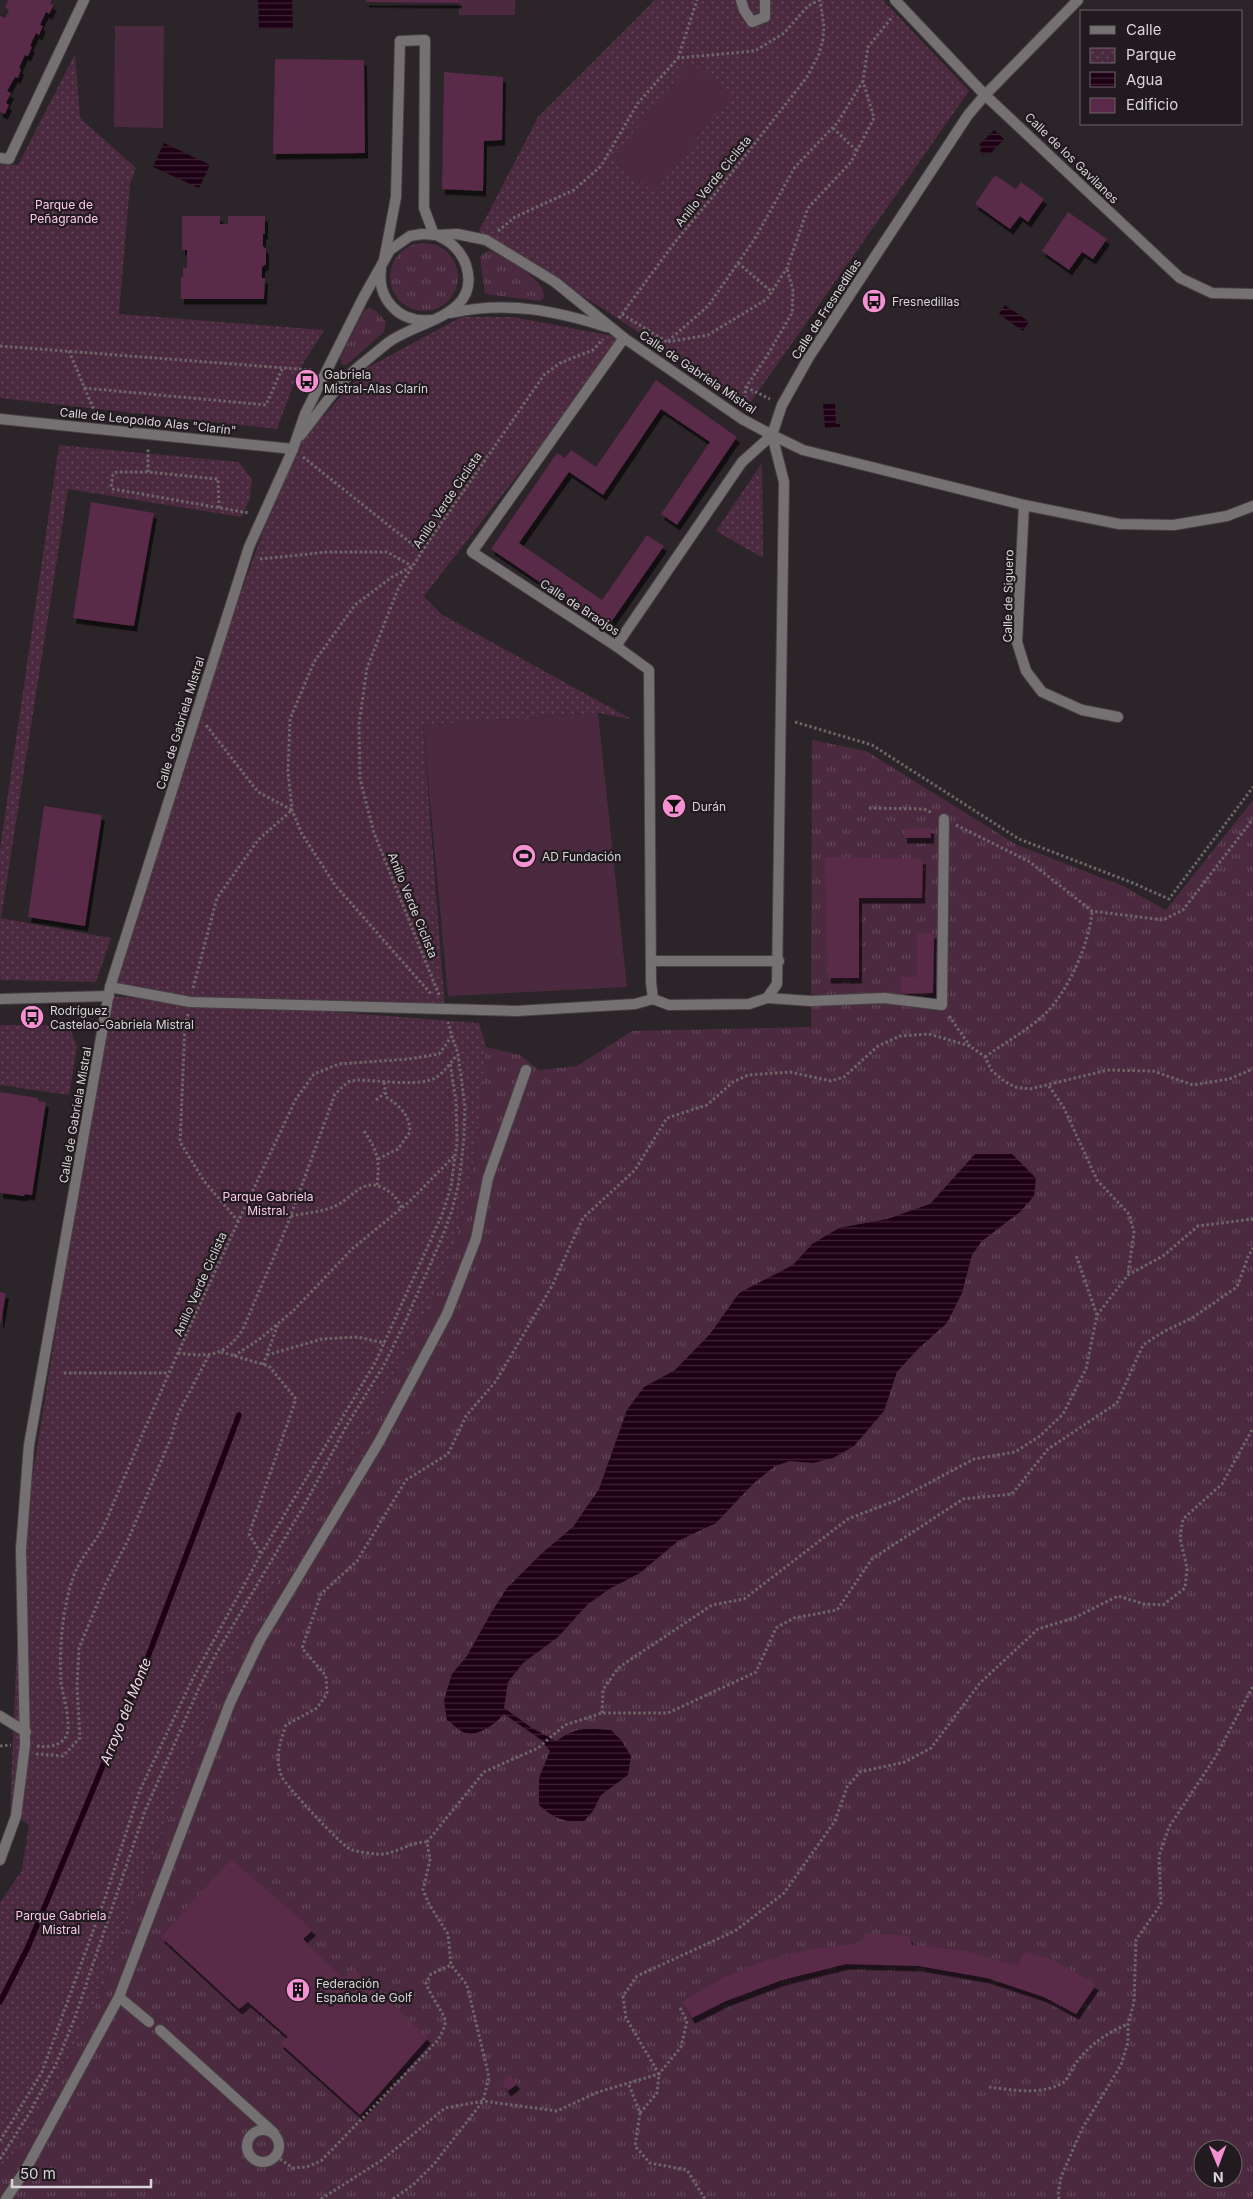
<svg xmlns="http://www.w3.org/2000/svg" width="1253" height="2199" font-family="Inter,sans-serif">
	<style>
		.grass { fill: url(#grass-tufts); fill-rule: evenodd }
		.park { fill: url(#park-dots) }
		.garden { fill: #4b2a3f }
		.water { fill: url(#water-rules) }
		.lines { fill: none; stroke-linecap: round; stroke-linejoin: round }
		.stream { stroke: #1e0015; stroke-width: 5.5 }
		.building { fill: #5a294a; filter: url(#shadow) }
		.service-casing { stroke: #474044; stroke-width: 12 }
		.minor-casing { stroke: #474044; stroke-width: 12 }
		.tertiary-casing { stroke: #474044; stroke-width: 12 }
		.path { stroke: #6c6669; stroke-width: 3; stroke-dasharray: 2.5 2.5; stroke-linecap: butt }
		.service { stroke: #757173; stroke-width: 10 }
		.minor { stroke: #757173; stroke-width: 10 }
		.tertiary { stroke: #757173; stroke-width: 10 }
		.labels { text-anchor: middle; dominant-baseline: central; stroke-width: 4.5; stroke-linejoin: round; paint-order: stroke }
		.street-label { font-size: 12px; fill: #d8d4d7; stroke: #211b1f }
		.park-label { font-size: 12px; fill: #fcc9e8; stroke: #211b1f }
		.poi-label { font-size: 12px; fill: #d8d4d7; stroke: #211b1f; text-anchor: start }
		.water-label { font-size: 14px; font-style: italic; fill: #f7d5e9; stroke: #211b1f }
	</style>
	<defs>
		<pattern id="grass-tufts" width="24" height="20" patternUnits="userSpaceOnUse" patternTransform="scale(1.25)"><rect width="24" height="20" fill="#4b2a3f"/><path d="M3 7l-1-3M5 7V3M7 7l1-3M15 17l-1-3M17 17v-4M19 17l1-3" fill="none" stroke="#64485a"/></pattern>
		<pattern id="park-dots" width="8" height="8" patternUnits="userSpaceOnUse" patternTransform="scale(1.25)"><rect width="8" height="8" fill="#4b2a3f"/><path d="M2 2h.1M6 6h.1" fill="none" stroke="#64485a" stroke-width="1.8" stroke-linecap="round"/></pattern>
		<pattern id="water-rules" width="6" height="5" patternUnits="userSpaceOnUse" patternTransform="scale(1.25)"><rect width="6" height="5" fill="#1e0015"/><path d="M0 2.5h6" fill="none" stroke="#3e2436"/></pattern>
		<filter id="shadow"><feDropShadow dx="3" dy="5.5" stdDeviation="0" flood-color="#0009"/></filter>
	</defs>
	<rect width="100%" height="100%" fill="#2b2428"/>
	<g class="grass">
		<circle cx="424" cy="277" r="34"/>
		<path d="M491 251C506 258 546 280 544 297L540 301 485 294 480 257 485 252Z"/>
		<polygon points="370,308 376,311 386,322 384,332 351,361 346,365 342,365 340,358 364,310"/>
		<path d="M812 740 866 751 1017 845 1123 886 1166 910 1253 800V2199H0V2175L57 2085 100 1995 136 1899 234 1656 361 1442 444 1277 467 1205 478 1134 486 1047 520 1055 539 1070 577 1066 632 1031 811 1027ZM1203 2149H1233V2179H1203Z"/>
	</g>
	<g class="park">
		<polygon points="655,0 883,0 969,91 748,406 602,308 479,231 538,117"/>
		<polygon points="75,54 80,118 136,168 130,184 119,314 324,330 299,370 277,429 0,398 0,164 18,165"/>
		<polygon points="461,317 513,317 624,338 424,596 441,614 631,719 598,713 423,725 445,1009 219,1003 479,1023 486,1047 478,1134 467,1205 444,1277 361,1442 234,1656 136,1899 100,1995 57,2085 0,2175 0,1903 22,1870 29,1825 10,1812 21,1549 109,996 181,1001 110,987 192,727 293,449 367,368"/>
		<polygon points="59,445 239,462 252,479 250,498 242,517 68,489 1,918 111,938 96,982 0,980 0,849"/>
		<polygon points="762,463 763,558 716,531"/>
		<polygon points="0,1025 69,1025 77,1047 69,1095 0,1085"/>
	</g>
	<g class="garden">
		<rect x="459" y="0" width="56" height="15"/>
		<polygon points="115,26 164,26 163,128 114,127"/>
		<polygon points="690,62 731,95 654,192 612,159"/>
		<polygon points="598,713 627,987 448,996 423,725"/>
	</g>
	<g class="water">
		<polygon points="258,0 292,0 293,29 259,29"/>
		<polygon points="994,130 1004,139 990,154 987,153 982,155 980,150 982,147 979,145"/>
		<polygon points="164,143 210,165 199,188 153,167"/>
		<polygon points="1005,305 1029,322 1023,331 999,314"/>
		<polygon points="835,403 836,424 840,424 840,427 825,428 823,404"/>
		<path d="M975 1154H1012L1036 1178 1034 1196 1020 1212 982 1241 972 1255 962 1293 947 1323 917 1350 897 1372 884 1411 854 1446 833 1458 813 1463 790 1461 775 1466 754 1483 716 1523 678 1541 640 1573 611 1588 588 1604 558 1637 523 1663 508 1682 504 1708 532 1728 556 1741C578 1726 586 1728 611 1730L621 1740 631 1756 628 1775 601 1795 593 1811 584 1821C565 1823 553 1818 539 1805V1778L550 1751 540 1739 504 1714C495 1724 478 1738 463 1732 458 1730 452 1723 447 1720L444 1700 452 1674 467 1656 491 1613 507 1588 541 1554 573 1527 599 1489 627 1410 644 1387 675 1370 710 1334 739 1293 793 1265 812 1244 839 1228 887 1219 930 1204Z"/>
	</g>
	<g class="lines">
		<polyline class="stream" points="0,2002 28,1947 149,1654 239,1415"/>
	</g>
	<g class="building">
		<polygon points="8,0 52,0 50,4 54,5 49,14 46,12 40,25 43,26 39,35 36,33 30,46 32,47 28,56 25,55 19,68 21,69 18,78 15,77 7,91 11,93 6,103 9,105 5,114 0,112 0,16 5,18 9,10 5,8"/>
		<polygon points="366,0 459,0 459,3 366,2"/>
		<polygon points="275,59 364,60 365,153 273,154"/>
		<polygon points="444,72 503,77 502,140 484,141 483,191 442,189"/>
		<polygon points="995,175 1016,189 1021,182 1044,199 1028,222 1020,216 1010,229 975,204"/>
		<polygon points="1068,212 1107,239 1093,259 1082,252 1069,270 1042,251"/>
		<polygon points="182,216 220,216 220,224 228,224 228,216 265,216 265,234 263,234 263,246 266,249 266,264 262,267 262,278 265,278 264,299 181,299 181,277 183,277 183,268 187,268 187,250 182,250"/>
		<polygon points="656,380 737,437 677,525 661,514 710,442 661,409 603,495 569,472 519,543 602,600 647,535 664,546 607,628 491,549 557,453 565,458 571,450 596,467"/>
		<polygon points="91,502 154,513 134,626 73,618"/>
		<polygon points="44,806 102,815 85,926 28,917"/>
		<polygon points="931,828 931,838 904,838 904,829"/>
		<polygon points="825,857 923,859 922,898 859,898 859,978 828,978"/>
		<polygon points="934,933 933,993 901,994 901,977 917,977 917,934"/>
		<polygon points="0,1092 38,1098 38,1101 46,1102 32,1195 25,1194 24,1196 0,1193"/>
		<polygon points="0,1292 6,1293 1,1323 0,1323"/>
		<polygon points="231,1859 313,1930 303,1939 343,1978 354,1969 428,2038 360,2115 280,2043 288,2037 248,2002 239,2009 161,1937"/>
		<polygon points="865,1933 909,1936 912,1945 966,1951 1018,1966 1024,1952 1053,1960 1096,1985 1076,2014 1044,1997 987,1978 919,1966 846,1964 782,1980 726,2001 692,2018 682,2002 724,1977 764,1961 811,1949 862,1943"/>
		<polygon points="510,2075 517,2084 508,2091 502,2082"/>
	</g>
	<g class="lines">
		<g class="service-casing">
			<g id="service">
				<polyline points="741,0 744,10 752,22 765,17 765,0"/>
				<polyline points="384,260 396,197 400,41 425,40 424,208 434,235"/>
				<polyline points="110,987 190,1002 516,1011 635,1004 653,999"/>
				<polyline points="767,998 811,1001 884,998 942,1005 944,819"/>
				<polyline points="119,1997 149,2022"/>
				<polyline points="160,2030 274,2133"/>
				<circle cx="263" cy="2146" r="16"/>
				<polyline points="6,2199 26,2169 119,1997 230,1703 260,1640 379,1442 447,1314 476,1239 488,1178 526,1070"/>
			</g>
		</g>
		<g class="minor-casing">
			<g id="minor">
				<polyline points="1078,0 985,95 1180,278 1212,293 1253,294"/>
				<polyline points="0,158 9,159 84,0"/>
				<polyline points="624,338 472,552 616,646 649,670 651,982 653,999 669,1005 749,1004 767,998 777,984 784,482 772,435"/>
				<polyline points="0,419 293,449"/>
				<polyline points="772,435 803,450 1024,505 1119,524 1174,525 1227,516 1253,506"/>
				<polyline points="1024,505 1017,642 1026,671 1042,692 1082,710 1118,717"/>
				<polyline points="616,646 742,462 772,435"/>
				<polyline points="651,961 779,961"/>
				<polyline points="0,999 109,996"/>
				<polyline points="0,1716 26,1732"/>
			</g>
		</g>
		<g class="tertiary-casing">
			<g id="tertiary">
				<path d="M381 269C377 299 399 323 430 320"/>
				<path d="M450 313C507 301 553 310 607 327"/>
				<path d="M300 436C315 417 329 397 345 379 357 367 372 356 385 345 412 321 483 318 466 265 461 251 452 242 438 236"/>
				<polyline points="0,1860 16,1816 25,1745 21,1549 29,1445 110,987 249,547 293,449 305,414 363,298 390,250 410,236 422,234 436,235 457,234 486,240 555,282 624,338 742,419 772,435 782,405 809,357 968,115 985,95 895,0"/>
			</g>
		</g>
		<g class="path">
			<polyline points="678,58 697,0"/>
			<polyline points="863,81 838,122 795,167 754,240 708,306 667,342 708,335 767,299 787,268 808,208 851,162 874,118 863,81 868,47 893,16"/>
			<polyline points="833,128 857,151"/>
			<polyline points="498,231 515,217 574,190 601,166 638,103 678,58 755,51 784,33 808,6 819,0"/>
			<polyline points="738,263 772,292"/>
			<polyline points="622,314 667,342"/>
			<polyline points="619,318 675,242 715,194 807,77 819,54 823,39 824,27 820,0"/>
			<polyline points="0,346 311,370"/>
			<polyline points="69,351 96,415"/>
			<polyline points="746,387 770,399"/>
			<polyline points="84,388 266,405 282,369"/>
			<polyline points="744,403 746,387 767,356 792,313 793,291 787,268"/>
			<polyline points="303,457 422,552"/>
			<polyline points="148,472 148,448"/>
			<polyline points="219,508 218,479 148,472 117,472 113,474 111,487 113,489 249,513"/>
			<polyline points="260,559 328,552 387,552 412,566"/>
			<polyline points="411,567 392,577 355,605 314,662 290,719 288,771 292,810 302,834 335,885 431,994"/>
			<polyline points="795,722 872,745 1019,839 1133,883 1169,899 1253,787"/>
			<polyline points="869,808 924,809 933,813"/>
			<polyline points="956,825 1030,862 1092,911 1163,920 1183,910 1253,819"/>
			<polyline points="193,988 217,898 258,840 292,810 258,792 206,725"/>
			<polyline points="439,995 374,833 360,779 359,724 367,668 398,589 429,541 544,375 560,363 593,350 603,339"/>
			<polyline points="188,1014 185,1026 180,1142 204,1181 238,1221"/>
			<polyline points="949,1016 970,1046"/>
			<path d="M985 1057C1004 1043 1028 1030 1045 1014 1068 992 1090 942 1092 911"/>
			<polyline points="1049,1086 1064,1108 1097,1180 1129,1214 1134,1232 1128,1275"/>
			<polyline points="376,1100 385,1093"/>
			<path d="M364 1131C378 1152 380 1160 377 1185"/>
			<path d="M378 1159 398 1149 410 1132C410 1115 399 1105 386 1097L384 1081"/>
			<path d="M291 1216C305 1213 321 1212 333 1207 350 1201 361 1178 381 1187 392 1192 397 1198 402 1209"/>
			<polyline points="1097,1315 1128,1275 1163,1256 1198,1226 1253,1219"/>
			<polyline points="221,1352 269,1366 296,1399 249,1534 261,1554"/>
			<path d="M178 1353C209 1357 225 1357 243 1329L287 1226 335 1094 348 1082 357 1080C376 1080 420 1087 435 1078 445 1072 450 1063 457 1055"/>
			<polyline points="267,1355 322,1339 357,1337 385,1343"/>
			<polyline points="234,1356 261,1338 293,1311 352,1249 409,1202 455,1155"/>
			<polyline points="263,1365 278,1324"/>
			<polyline points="64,1373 169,1373"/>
			<polyline points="602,1713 603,1690 618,1668 712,1605 744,1599 848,1519 897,1500 974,1459 1015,1452 1040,1436 1063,1414 1086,1369 1097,1315 1076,1255"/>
			<polyline points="0,1746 11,1745"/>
			<path d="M37 1746C47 1747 58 1747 65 1738 73 1727 63 1696 61 1683 59 1649 62 1610 73 1578 78 1562 89 1550 98 1536 106 1524 111 1508 117 1495 172 1361 234 1230 296 1099L314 1074 339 1064 409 1059 439 1054 452 1036 448 1022"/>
			<polyline points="36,1754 63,1756 80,1738 77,1686 79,1648 106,1583 128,1540 171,1438 178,1414 209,1355"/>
			<polyline points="427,1842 484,1772 538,1748 565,1725 602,1713 668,1713 756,1672 776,1628 794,1618 837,1610 872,1559 963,1499 1012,1494 1048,1449 1117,1403 1143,1345 1163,1332 1192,1318 1237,1287 1248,1257 1253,1248"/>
			<polyline points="629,2085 640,2113 635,2146 650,2163 687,2170 705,2199"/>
			<path d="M989 2087C1013 2090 1042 2096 1064 2082 1069 2078 1072 2068 1076 2063 1089 2045 1108 2032 1128 2024"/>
			<polyline points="640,2113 657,2093 659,2074 626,2018 623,1996 637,1976 735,1931 784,1893 835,1821 847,1787 860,1772 905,1762 931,1748 980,1683 1038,1629 1074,1618 1118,1596 1144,1604 1163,1605 1185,1588 1187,1568 1180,1538 1183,1519 1222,1484 1253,1428"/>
			<polyline points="0,2141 42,2072 105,1898 140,1790 192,1680 261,1554 375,1363 442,1215 451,1187 457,1142 456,1101 450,1063"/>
			<path d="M276 2156 293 2168 307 2167 321 2161 438 2040C441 2034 446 2027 445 2020 443 2012 430 1995 426 1983L431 1974 451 1965"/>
			<polyline points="0,2159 30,2112 56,2064 74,2020 145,1811 198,1690 216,1654 305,1504 347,1425 384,1365 405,1322 443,1235 452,1210 459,1182 464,1138 465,1107 458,1054 452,1036"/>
			<polyline points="321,2199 382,2160 445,2108 483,2101 557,2111 598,2092 659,2074 681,2047 687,2021 679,2006"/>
			<path d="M393 2199 413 2185 434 2164 483 2101 489 2077 467 1985 451 1965 448 1934 429 1904 423 1890 430 1860 427 1842C410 1841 394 1856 376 1854 368 1853 357 1852 350 1849 341 1845 286 1786 282 1777 274 1759 280 1742 286 1725L317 1708 327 1694 326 1676 302 1648 321 1594 357 1561 406 1480 448 1454 466 1416 496 1381 552 1286 583 1218 635 1170 667 1118 707 1105 733 1082 748 1075 790 1072 831 1081 844 1077 878 1046 900 1036 929 1034 970 1046 985 1057 992 1071 1004 1081 1015 1087 1030 1089 1108 1070 1153 1071 1193 1085 1229 1079 1253 1069"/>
			<polyline points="1059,2199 1058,2195 1061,2177 1082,2129 1121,2065 1128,2042 1128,2024 1134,2002 1136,1940 1161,1904 1159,1856 1169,1827 1216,1756 1253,1686"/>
		</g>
		<use href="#service" class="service"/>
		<use href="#minor" class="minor"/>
		<use href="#tertiary" class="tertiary"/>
	</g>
	<defs>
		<g id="bus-disc" transform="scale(1.25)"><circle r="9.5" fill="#f591d2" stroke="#211b1f"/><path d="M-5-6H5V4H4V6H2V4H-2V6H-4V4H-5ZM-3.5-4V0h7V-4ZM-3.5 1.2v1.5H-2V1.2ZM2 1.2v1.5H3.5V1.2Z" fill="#111"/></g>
		<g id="bar-disc" transform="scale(1.25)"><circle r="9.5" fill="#f591d2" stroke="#211b1f"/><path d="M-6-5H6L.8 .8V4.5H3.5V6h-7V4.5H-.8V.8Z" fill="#111"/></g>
		<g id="stadium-disc" transform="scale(1.25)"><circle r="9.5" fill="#f591d2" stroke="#211b1f"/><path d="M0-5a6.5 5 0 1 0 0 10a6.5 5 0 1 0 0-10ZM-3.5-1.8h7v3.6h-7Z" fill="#111"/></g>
		<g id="building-disc" transform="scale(1.25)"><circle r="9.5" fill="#f591d2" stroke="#211b1f"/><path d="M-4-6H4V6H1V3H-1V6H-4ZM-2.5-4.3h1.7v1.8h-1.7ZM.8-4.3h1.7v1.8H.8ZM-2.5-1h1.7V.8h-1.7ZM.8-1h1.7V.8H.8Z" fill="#111"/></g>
	</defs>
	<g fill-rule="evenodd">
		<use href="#bus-disc" x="874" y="301"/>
		<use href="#bus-disc" x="307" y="381"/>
		<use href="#bar-disc" x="674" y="806"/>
		<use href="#stadium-disc" x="524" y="856"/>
		<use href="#bus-disc" x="32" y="1017"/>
		<use href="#building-disc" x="298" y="1990"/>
	</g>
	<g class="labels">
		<g class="street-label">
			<text transform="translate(1072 158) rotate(44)">Calle de los Gavilanes</text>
			<text transform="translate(713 181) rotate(-51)">Anillo Verde Ciclista</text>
			<text transform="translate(826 309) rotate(-57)">Calle de Fresnedillas</text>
			<text transform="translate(698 372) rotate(34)">Calle de Gabriela Mistral</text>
			<text transform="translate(148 421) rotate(6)">Calle de Leopoldo Alas "Clarín"</text>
			<text transform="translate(447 500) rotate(-56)">Anillo Verde Ciclista</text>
			<text transform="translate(1008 596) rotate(-89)">Calle de Siguero</text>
			<text transform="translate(580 607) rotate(33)">Calle de Braojos</text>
			<text transform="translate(180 723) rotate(-73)">Calle de Gabriela Mistral</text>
			<text transform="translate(413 905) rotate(68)">Anillo Verde Ciclista</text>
			<text transform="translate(75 1115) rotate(-80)">Calle de Gabriela Mistral</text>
			<text transform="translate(200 1284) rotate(-66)">Anillo Verde Ciclista</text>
		</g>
		<g class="park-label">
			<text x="64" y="204">Parque de<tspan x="64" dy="14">Peñagrande</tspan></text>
			<text x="268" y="1196">Parque Gabriela<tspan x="268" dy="14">Mistral.</tspan></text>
			<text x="61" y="1915">Parque Gabriela<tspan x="61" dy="14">Mistral</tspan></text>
		</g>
		<g class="poi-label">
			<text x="892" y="301">Fresnedillas</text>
			<text x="324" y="374">Gabriela<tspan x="324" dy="14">Mistral-Alas Clarín</tspan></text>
			<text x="692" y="806">Durán</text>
			<text x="542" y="856">AD Fundación</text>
			<text x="50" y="1010">Rodríguez<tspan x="50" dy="14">Castelao-Gabriela Mistral</tspan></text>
			<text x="316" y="1983">Federación<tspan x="316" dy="14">Española de Golf</tspan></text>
		</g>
		<g class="water-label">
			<text transform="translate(125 1711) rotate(-68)">Arroyo del Monte</text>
		</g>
	</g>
	<rect x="1080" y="10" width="162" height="115" fill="#211b1f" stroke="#6a6569"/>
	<rect x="1090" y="26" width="25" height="8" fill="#757173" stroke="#6a6569"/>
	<text x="1126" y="35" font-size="15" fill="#d8d4d7">Calle</text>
	<rect x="1090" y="48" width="25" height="15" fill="url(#park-dots)" stroke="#6a6569"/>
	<text x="1126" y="60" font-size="15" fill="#d8d4d7">Parque</text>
	<rect x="1090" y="72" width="25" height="15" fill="url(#water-rules)" stroke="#6a6569"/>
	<text x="1126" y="85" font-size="15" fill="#d8d4d7">Agua</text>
	<rect x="1090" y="98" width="25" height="15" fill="#5a294a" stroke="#6a6569"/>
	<text x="1126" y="110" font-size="15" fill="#d8d4d7">Edificio</text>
	<g transform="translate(1218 2164) rotate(179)"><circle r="24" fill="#211b1f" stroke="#6a6569"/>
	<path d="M0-4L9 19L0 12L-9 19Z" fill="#f591d2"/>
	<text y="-8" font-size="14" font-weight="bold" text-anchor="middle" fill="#d8d4d7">N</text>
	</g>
	<path d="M12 2179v8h139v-8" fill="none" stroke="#d8d4d7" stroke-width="2.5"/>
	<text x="20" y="2179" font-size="15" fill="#d8d4d7" stroke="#211b1f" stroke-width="4" paint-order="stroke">50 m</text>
</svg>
